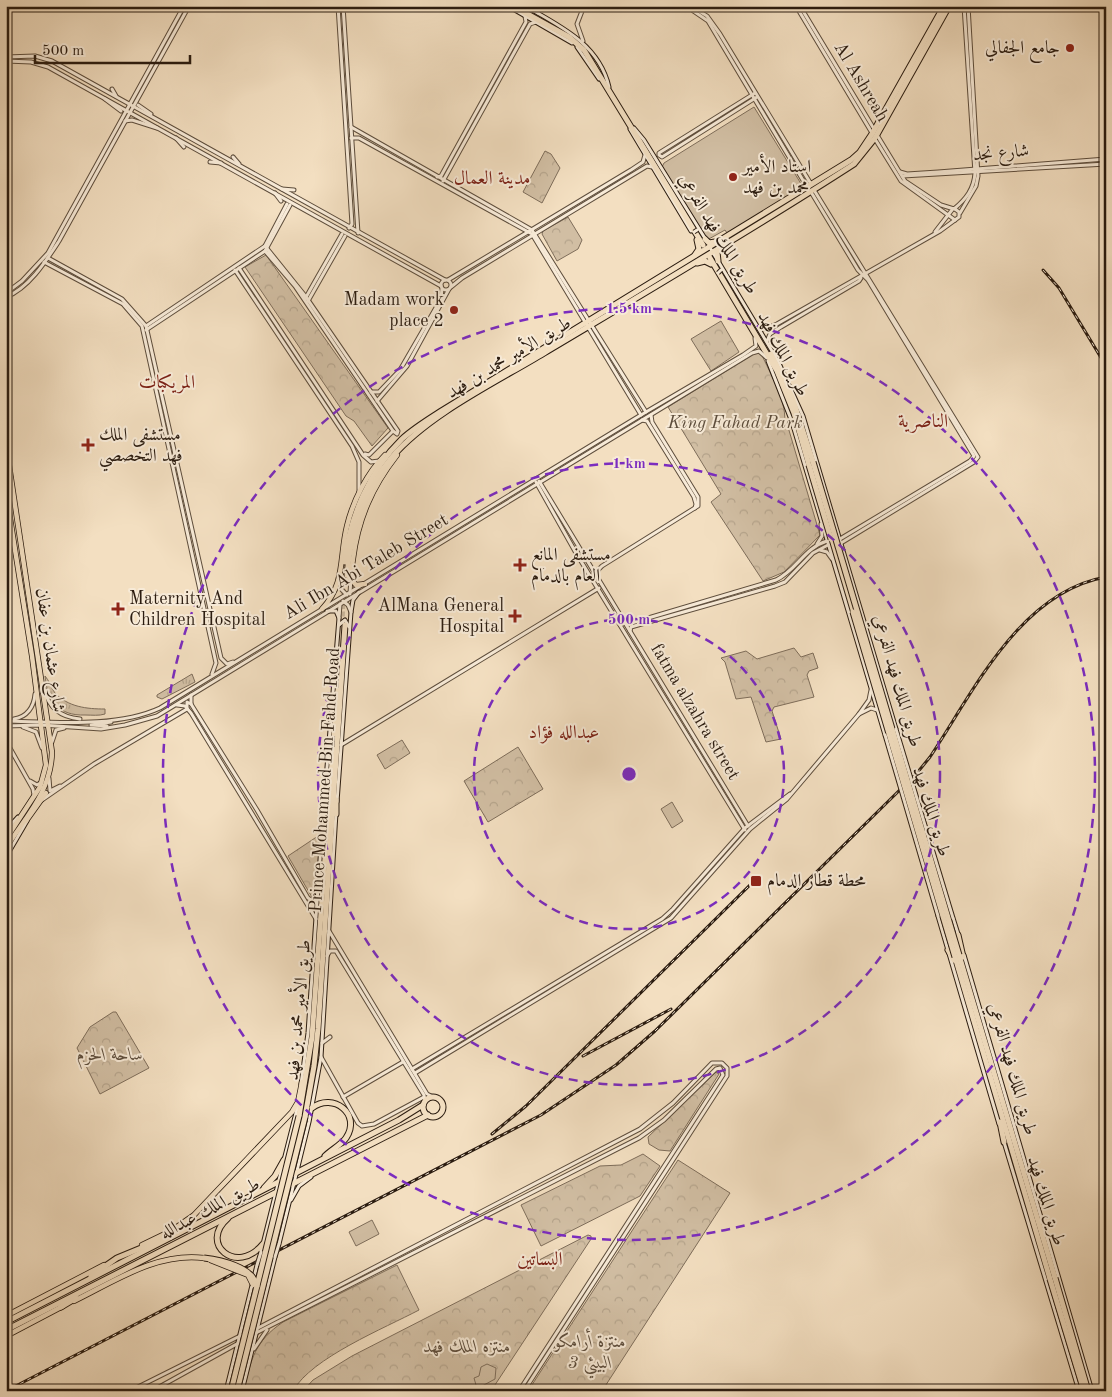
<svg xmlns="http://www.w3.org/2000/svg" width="1112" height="1397" font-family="'Old Standard TT',Amiri,serif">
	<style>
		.grass { fill: url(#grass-tufts); stroke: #7e6d5a }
		.forest { fill: url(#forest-crowns); stroke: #7e6d5a }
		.pitch { fill: #d1bea3; stroke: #7e6d5a }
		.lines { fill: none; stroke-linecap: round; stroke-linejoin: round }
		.motorway-tunnel { stroke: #cbb89e; stroke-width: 5; stroke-dasharray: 5 2.5; stroke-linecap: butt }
		.tertiary-casing { stroke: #5d4d3c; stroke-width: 5 }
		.secondary-casing { stroke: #2b1c10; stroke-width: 5 }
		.primary-casing { stroke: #2b1c10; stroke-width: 6 }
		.motorway-casing { stroke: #2b1c10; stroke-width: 7 }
		.tertiary { stroke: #f7ead7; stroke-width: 3 }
		.secondary { stroke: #f7ead7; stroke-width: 3 }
		.primary { stroke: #f3dfc1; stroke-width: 4.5 }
		.motorway { stroke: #f3dfc1; stroke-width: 5 }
		.rail-casing { stroke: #2b1c10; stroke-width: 3 }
		.rail { stroke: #f7ead7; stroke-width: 1; stroke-dasharray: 4; stroke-linecap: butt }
		.secondary-bridge-casing { stroke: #2b1c10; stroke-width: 5; stroke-linecap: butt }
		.primary-bridge-casing { stroke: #2b1c10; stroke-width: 6; stroke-linecap: butt }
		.motorway-bridge-casing { stroke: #2b1c10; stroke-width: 7; stroke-linecap: butt }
		.secondary-bridge { stroke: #f7ead7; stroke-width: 3 }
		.primary-bridge { stroke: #f3dfc1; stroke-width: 4.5 }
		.motorway-bridge { stroke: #f3dfc1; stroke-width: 5 }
		.ring { fill: none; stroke: #7b2cbf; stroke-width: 2.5; stroke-dasharray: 9 6 }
		.poi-dot { fill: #8f2418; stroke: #f7ead7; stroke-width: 2 }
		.labels { text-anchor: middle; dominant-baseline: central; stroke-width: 4; stroke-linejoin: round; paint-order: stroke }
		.poi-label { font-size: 18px; fill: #2b1c10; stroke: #f7ead7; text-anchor: start }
		.street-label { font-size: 18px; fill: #2b1c10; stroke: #f7ead7 }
		.park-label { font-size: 18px; font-style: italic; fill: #5d4d3c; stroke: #f7ead7 }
		.neighbourhood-label { font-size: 19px; fill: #7a1f14; stroke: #f7ead7 }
		.centre { fill: #7b2cbf; stroke: #f7ead7; stroke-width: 2.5 }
		.ring-label { font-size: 15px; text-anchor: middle; font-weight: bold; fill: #7b2cbf; stroke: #f7ead7; stroke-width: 4; stroke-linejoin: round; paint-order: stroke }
	</style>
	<defs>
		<pattern id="grass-tufts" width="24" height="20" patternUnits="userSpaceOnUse" patternTransform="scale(1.25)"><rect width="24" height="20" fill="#d1bea3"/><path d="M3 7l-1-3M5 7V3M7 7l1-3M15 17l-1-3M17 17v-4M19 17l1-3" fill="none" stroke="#b4a38b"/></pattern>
		<pattern id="forest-crowns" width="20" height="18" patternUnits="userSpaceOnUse" patternTransform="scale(1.25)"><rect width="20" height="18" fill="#d1bea3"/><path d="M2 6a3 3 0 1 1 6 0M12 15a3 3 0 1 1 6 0" fill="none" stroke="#b4a38b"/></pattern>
	</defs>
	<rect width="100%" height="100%" fill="#f3dfc1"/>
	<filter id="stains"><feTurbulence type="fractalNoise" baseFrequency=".004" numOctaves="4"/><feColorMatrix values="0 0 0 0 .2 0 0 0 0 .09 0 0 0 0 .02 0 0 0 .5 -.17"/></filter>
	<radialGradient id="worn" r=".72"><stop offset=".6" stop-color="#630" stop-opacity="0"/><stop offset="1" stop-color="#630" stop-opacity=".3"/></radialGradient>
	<g class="grass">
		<polygon points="192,674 195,682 162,699 157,697 157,695"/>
		<path d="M45 676C49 680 51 688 55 693 68 707 87 709 105 709V714C99 716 92 715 85 715 59 716 47 701 45 676Z"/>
	</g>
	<g class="forest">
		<polygon points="545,151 551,154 560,168 542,203 523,192"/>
		<polygon points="568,217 582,240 578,249 557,261 542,234 543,231"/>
		<polygon points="266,255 388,428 372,446 354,421 346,416 245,267"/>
		<polygon points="721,321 739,352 711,371 691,339"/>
		<path d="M757 352 761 353C770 374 789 404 784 426L788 427 820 535 784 572 763 581 711 502 721 494 668 407Z"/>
		<polygon points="794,648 801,657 813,653 818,668 809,671 807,675 814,697 774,707 772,711 781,739 766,742 751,697 736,699 725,662 721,658 746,651 757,659"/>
		<polygon points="402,740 410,753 385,769 377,755"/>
		<polygon points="518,747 543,789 488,822 464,781"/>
		<polygon points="321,834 316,897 313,899 288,856"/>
		<polygon points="113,1012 116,1012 149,1068 100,1094 77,1048 90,1027"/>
		<polygon points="716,1072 719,1074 670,1151 659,1150 649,1144 648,1137"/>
		<polygon points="643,1154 660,1166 640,1196 541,1246 521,1205 600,1166 621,1165"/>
		<polygon points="678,1160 730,1193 602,1391 528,1391"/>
		<polygon points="588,1235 591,1236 591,1239 491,1391 303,1391 313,1380 352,1356"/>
		<path d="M397 1265 419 1310C385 1328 311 1358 293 1391H243C252 1358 254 1342 283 1322Z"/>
	</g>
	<g class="pitch">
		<polygon points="754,107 803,187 727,233 725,230 707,240 662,167 664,163"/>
		<polygon points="672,802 683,821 672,828 661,809"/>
		<polygon points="372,1220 379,1234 356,1246 349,1232"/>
		<polygon points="487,1364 496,1368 495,1379 473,1391 468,1391 476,1385 474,1378 479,1376 481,1367"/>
	</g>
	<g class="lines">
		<polyline class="motorway-tunnel" points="342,624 344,575"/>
		<g class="tertiary-casing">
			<g id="tertiary">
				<polyline points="338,6 352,224 349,228"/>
				<polyline points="343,6 358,233"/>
				<polyline points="686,6 708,21 807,187"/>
				<polyline points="691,6 707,16 720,34 811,184"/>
				<polyline points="796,6 872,133"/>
				<polyline points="800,6 874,129"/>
				<polyline points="538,13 539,6"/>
				<polyline points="583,41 577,24 584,6"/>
				<polyline points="6,57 35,56 52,61 445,280"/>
				<polyline points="6,61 31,62 48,67 441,286"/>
				<polyline points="112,89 116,96"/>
				<polyline points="755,93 659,153 659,155 662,157 757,97"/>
				<polyline points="105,99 121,111"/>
				<polyline points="138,105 151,114"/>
				<polyline points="125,121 132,120 157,128"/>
				<polyline points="351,127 532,230 646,412"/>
				<path d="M877 135 905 181 941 205 954 209C966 199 974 189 975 173L964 6"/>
				<polyline points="176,138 184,147"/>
				<polyline points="351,138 359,138 532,234 641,415"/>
				<polyline points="875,139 901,181 955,220"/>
				<polyline points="233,157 239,164"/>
				<polyline points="210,162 221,163"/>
				<polyline points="900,172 907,174 938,172 1106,159"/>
				<polyline points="903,176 1106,164"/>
				<polyline points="437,177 441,176 526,22 525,16"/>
				<polyline points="443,181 530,24 536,22"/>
				<polyline points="282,189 294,190"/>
				<polyline points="814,190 978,457 974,462 841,543"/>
				<polyline points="811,192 858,270 868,280 974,456 970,461 840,539"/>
				<polyline points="275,193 281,201"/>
				<polyline points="960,213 976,186 978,176 968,6"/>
				<polyline points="935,232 952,210"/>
				<polyline points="265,251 295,286 393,431 397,434 398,431 306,297 265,246"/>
				<polyline points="48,258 122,299 146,326 221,658 227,664 233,662"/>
				<polyline points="44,262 123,304 142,326 216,663 212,674"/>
				<polyline points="239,268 363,455 371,462 379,461"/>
				<polyline points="235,270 352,446 359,462 359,492"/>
				<polyline points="448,280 631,170 643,162 645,155"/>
				<circle cx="446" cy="285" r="5"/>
				<polyline points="451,287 462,278 647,166 652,167"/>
				<polyline points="6,293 22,281 48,253 184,6"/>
				<path d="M6 297C29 288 46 261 59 241L189 6"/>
				<polyline points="305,299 342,234"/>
				<polyline points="308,301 345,236"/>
				<polyline points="146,326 265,246 287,204"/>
				<polyline points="758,327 764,329 777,324 940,231 959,217 959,212 955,209"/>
				<polyline points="146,330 265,251 290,205"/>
				<polyline points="767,341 770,334 781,327 859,281 861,278"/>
				<polyline points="371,392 379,392 400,370 441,299 442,288"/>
				<polyline points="377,401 407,366 449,289"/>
				<polyline points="642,420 647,421 694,497 696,504 695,508"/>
				<polyline points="365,454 369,455 393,431"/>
				<polyline points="539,481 748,826"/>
				<polyline points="536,482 576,553 745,830"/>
				<polyline points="817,544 822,536 821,524"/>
				<polyline points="820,550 827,552 832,559"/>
				<polyline points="597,575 598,570 602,566 698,506 698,497 652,422 651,415"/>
				<polyline points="340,577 342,590 347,595"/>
				<polyline points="350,594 351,577"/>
				<polyline points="343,601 348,605 351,612"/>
				<polyline points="339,618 340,604"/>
				<path d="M624 623 628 624 776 580C797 570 804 548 827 541"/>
				<polyline points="630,631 631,627 775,586 785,582 813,553 828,545"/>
				<path d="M44 689C49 708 60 717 80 719"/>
				<polyline points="871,690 869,700 859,714 871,708 877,710"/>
				<polyline points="191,695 191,704 257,810 308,898 313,901 317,897"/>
				<polyline points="177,705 185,706 191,713 316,919"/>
				<path d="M14 719C27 717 34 707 35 694"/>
				<path d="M6 721C54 722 117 728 160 708L646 412 743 355 756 346 755 338"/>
				<polyline points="6,726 41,725 101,729 125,725 157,716 752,353 759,351 767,358"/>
				<polyline points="107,726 91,725 111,722"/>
				<polyline points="23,727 36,732 42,748"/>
				<polyline points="6,741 33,789 34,795"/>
				<polyline points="52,742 56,730 64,728"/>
				<polyline points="341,745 599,588"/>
				<polyline points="49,778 50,791 60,786"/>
				<polyline points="30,781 37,785 42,782"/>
				<polyline points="42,800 94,764 187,709 187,702 191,704"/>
				<polyline points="329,931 427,1094 433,1097"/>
				<polyline points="327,956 330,951 336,951 424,1095 425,1101"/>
				<polyline points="322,1043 330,1037"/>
				<polyline points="321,1057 358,1123 362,1126 374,1124 424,1097"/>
				<polyline points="412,1069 662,919 673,909 745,828 790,794"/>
				<polyline points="415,1073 671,918 750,829 787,799 859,714"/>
				<polyline points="343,1097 403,1062"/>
				<polyline points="258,1328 640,1129 673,1103 712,1063 722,1063 727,1068 727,1076 524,1391"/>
				<polyline points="256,1333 639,1138 664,1120 716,1069 720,1068 723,1075 519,1391"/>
				<polyline points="254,1349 267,1330"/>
				<polyline points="130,1391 252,1330"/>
				<polyline points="152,1391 244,1340"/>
			</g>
		</g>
		<g class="secondary-casing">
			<g id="secondary">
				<polyline points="508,6 572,43"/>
				<path d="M525 6C560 26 599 44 609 87"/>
				<polyline points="577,47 599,79"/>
				<polyline points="634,128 644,140 706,240"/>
				<polyline points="630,129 691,231"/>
				<polyline points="709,246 778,361 803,416 896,729"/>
				<polyline points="768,361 792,422 885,735"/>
				<polyline points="339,625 345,620 349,627"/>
				<polyline points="337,802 351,612 353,600 359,592"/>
				<polyline points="323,817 339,618 336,611 327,611"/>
				<polyline points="6,830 18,817"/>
				<polyline points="6,857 27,821"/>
				<polyline points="938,916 999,1124"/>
				<polyline points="953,918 958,934"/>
				<polyline points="964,955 1092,1391"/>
				<polyline points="301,1084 308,1033 322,831"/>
				<polyline points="1004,1142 1079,1391"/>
				<polyline points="284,1160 298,1105"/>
				<polyline points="291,1200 299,1186 311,1177"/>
				<polyline points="279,1244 309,1122 321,1057 336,813"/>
				<polyline points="261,1252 282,1168"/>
				<polyline points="226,1391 257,1265"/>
				<polyline points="242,1391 275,1257"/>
			</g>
		</g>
		<g class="primary-casing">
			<g id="primary">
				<path d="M6 445 52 752C51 792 26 816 6 848"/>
				<polyline points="6,493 32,656 46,765 40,787 6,839"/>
				<polyline points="341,575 343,580 347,581 350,575"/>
				<path d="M365 584 356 585C349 579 352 567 353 559 358 519 372 487 397 455"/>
				<path d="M322 609C346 583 339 558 347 526 353 501 367 473 385 455"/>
				<polyline points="26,821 46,793"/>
				<polyline points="142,1245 171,1231 194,1215 292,1112 298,1102 302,1082"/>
				<path d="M74 1301C115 1281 157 1252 204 1258"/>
				<polyline points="6,1316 104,1265"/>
				<polyline points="6,1336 63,1306"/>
			</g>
		</g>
		<g class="motorway-casing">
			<g id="motorway">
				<polyline points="513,6 569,37 584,50 703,245"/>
				<polyline points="705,239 709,243 715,242"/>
				<polyline points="695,255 699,249 697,240"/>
				<polyline points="710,258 777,371 794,413 809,465"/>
				<polyline points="718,261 717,252 721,248"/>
				<polyline points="697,263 705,261 711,264"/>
				<polyline points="771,354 792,397 813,462"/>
				<path d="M345 562C349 518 370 470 402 439 414 428 429 419 443 410L851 160 860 152 872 134 944 6"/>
				<path d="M347 575C350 533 364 490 392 457 429 414 496 382 544 353 648 291 752 230 854 164L875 138 949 6"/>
				<polyline points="334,734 338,690"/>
				<polyline points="336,800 336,814"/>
				<polyline points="322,833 325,816"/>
				<polyline points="958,935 963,957"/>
				<polyline points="948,950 954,960"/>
				<polyline points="959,955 1055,1278"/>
				<polyline points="955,957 1050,1279"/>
				<circle cx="433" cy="1107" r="10"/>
				<path d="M312 1108C333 1092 362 1114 346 1138 341 1145 331 1150 325 1156"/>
				<polyline points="299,1116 312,1037 333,749"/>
				<polyline points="305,1117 314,1066 318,1029 345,625"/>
				<polyline points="1000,1122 1004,1142"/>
				<polyline points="264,1188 275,1176 284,1160"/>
				<path d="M228 1218C198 1244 237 1276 263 1244"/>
				<polyline points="91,1276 117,1258 163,1239"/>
				<polyline points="61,1307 76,1298"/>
				<polyline points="6,1322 399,1120 423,1105"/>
				<polyline points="6,1330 428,1115"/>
			</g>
		</g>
		<use href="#tertiary" class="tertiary"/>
		<use href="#secondary" class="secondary"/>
		<use href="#primary" class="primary"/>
		<use href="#motorway" class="motorway"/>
		<g class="rail-casing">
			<g id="rail">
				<polyline points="1043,270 1059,288 1106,366"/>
				<polyline points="583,1056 671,1009"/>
				<polyline points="492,1134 526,1106 753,882"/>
				<path d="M6 1391 541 1115 616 1065 655 1031 917 773 930 757C974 691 1020 592 1106 577"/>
			</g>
		</g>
		<use href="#rail" class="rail"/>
		<g class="secondary-bridge-casing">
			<g id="secondary-bridge">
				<polyline points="694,232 697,230"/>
				<polyline points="718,273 721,270"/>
				<polyline points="896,729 953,918"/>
				<polyline points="885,735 938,916"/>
				<polyline points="275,1257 279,1244"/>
				<polyline points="257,1265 261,1252"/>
			</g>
		</g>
		<g class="primary-bridge-casing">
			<polyline id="primary-bridge" points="210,1260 248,1275 253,1285"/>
		</g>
		<g class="motorway-bridge-casing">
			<g id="motorway-bridge">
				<polyline points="813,462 959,955"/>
				<polyline points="809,465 831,539"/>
				<polyline points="853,612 955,957"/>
				<path d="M204 1258C221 1260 253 1267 257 1286"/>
				<polyline points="1055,1278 1088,1391"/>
				<polyline points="1050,1279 1084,1391"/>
				<polyline points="231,1391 299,1116"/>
				<polyline points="237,1391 305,1117"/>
			</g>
		</g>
		<use href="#secondary-bridge" class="secondary-bridge"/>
		<use href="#primary-bridge" class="primary-bridge"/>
		<use href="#motorway-bridge" class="motorway-bridge"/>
	</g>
	<g class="ring">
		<circle cx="629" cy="774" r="155"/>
		<circle cx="629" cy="774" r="311"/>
		<circle cx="629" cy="774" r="466"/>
	</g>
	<g class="poi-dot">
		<circle cx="1070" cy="48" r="5"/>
		<circle cx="733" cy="177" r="5"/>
		<circle cx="454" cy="310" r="5"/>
		<path d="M85.5 437.5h5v5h5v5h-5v5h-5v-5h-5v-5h5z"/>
		<path d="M517.5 557.5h5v5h5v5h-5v5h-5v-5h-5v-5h5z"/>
		<path d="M115.5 601.5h5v5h5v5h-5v5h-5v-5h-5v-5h5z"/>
		<path d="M512.5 608.5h5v5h5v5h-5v5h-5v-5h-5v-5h5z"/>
		<rect x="750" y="875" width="12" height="12" rx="2.5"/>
	</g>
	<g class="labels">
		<g class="poi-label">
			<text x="1060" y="48" text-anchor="end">جامع الجفالي</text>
			<text x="743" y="167">استاد الأمير<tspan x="743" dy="21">محمد بن فهد</tspan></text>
			<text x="444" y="300" text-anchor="end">Madam work<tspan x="444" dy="21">place 2</tspan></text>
			<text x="99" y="435">مستشفى الملك<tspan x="99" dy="21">فهد التخصصي</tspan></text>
			<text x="531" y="555">مستشفى المانع<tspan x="531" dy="21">العام بالدمام</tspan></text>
			<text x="129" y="599">Maternity And<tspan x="129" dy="21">Children Hospital</tspan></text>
			<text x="504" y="606" text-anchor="end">AlMana General<tspan x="504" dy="21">Hospital</tspan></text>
			<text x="767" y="881">محطة قطار الدمام</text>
		</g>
		<g class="street-label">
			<text transform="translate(861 82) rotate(59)">Al Ashreah</text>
			<text transform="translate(1001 153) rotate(-5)">شارع نجد</text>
			<text transform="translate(718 234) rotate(59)">طريق الملك فهد الفرعي</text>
			<text transform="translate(783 354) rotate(63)">طريق الملك فهد</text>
			<text transform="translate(509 358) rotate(-31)">طريق الأمير محمد بن فهد</text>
			<text transform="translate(366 567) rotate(-31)">Ali Ibn Abi Taleb Street</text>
			<text transform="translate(50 650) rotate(82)">شارع عثمان بن عفان</text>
			<text transform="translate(897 681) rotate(74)">طريق الملك فهد الفرعي</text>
			<text transform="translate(695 712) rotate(59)">fatma alzahra street</text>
			<text transform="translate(325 780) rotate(-86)">Prince Mohammed Bin Fahd Road</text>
			<text transform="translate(931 812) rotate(73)">طريق الملك فهد</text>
			<text transform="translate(299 1010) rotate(-85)">طريق الأمير محمد بن فهد</text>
			<text transform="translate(1012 1069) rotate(74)">طريق الملك فهد الفرعي</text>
			<text transform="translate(1046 1201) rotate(73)">طريق الملك فهد</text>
			<text transform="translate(210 1209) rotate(-28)">طريق الملك عبدالله</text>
		</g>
		<g class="park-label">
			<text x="735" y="423">King Fahad Park</text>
			<text x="110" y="1055">ساحة الحزم</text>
			<text x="590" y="1342">منتزة أرامكو<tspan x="590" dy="21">البيئي 3</tspan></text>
			<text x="467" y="1347">منتزه الملك فهد</text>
		</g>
		<g class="neighbourhood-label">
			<text x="492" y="179">مدينة العمال</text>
			<text x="167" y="383">المريكبات</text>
			<text x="923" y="422">الناصرية</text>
			<text x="564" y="733">عبدالله فؤاد</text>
			<text x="540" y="1260">البساتين</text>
		</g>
	</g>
	<circle cx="629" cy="774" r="8" class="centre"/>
	<g class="ring-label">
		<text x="629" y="313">1.5 km</text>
		<text x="629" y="468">1 km</text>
		<text x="629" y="624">500 m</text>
	</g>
	<rect width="1112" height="1397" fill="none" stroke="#f3dfc1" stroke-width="25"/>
	<rect x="8" y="8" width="1097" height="1382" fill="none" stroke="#2b1c10" stroke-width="2.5"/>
	<rect x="12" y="12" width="1087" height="1372" fill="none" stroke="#2b1c10"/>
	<path d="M35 55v8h155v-8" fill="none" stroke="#2b1c10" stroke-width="2.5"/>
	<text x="42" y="55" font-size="15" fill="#2b1c10" stroke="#f7ead7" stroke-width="4" paint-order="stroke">500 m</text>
	<rect width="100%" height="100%" filter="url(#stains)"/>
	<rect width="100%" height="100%" fill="url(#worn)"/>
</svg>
